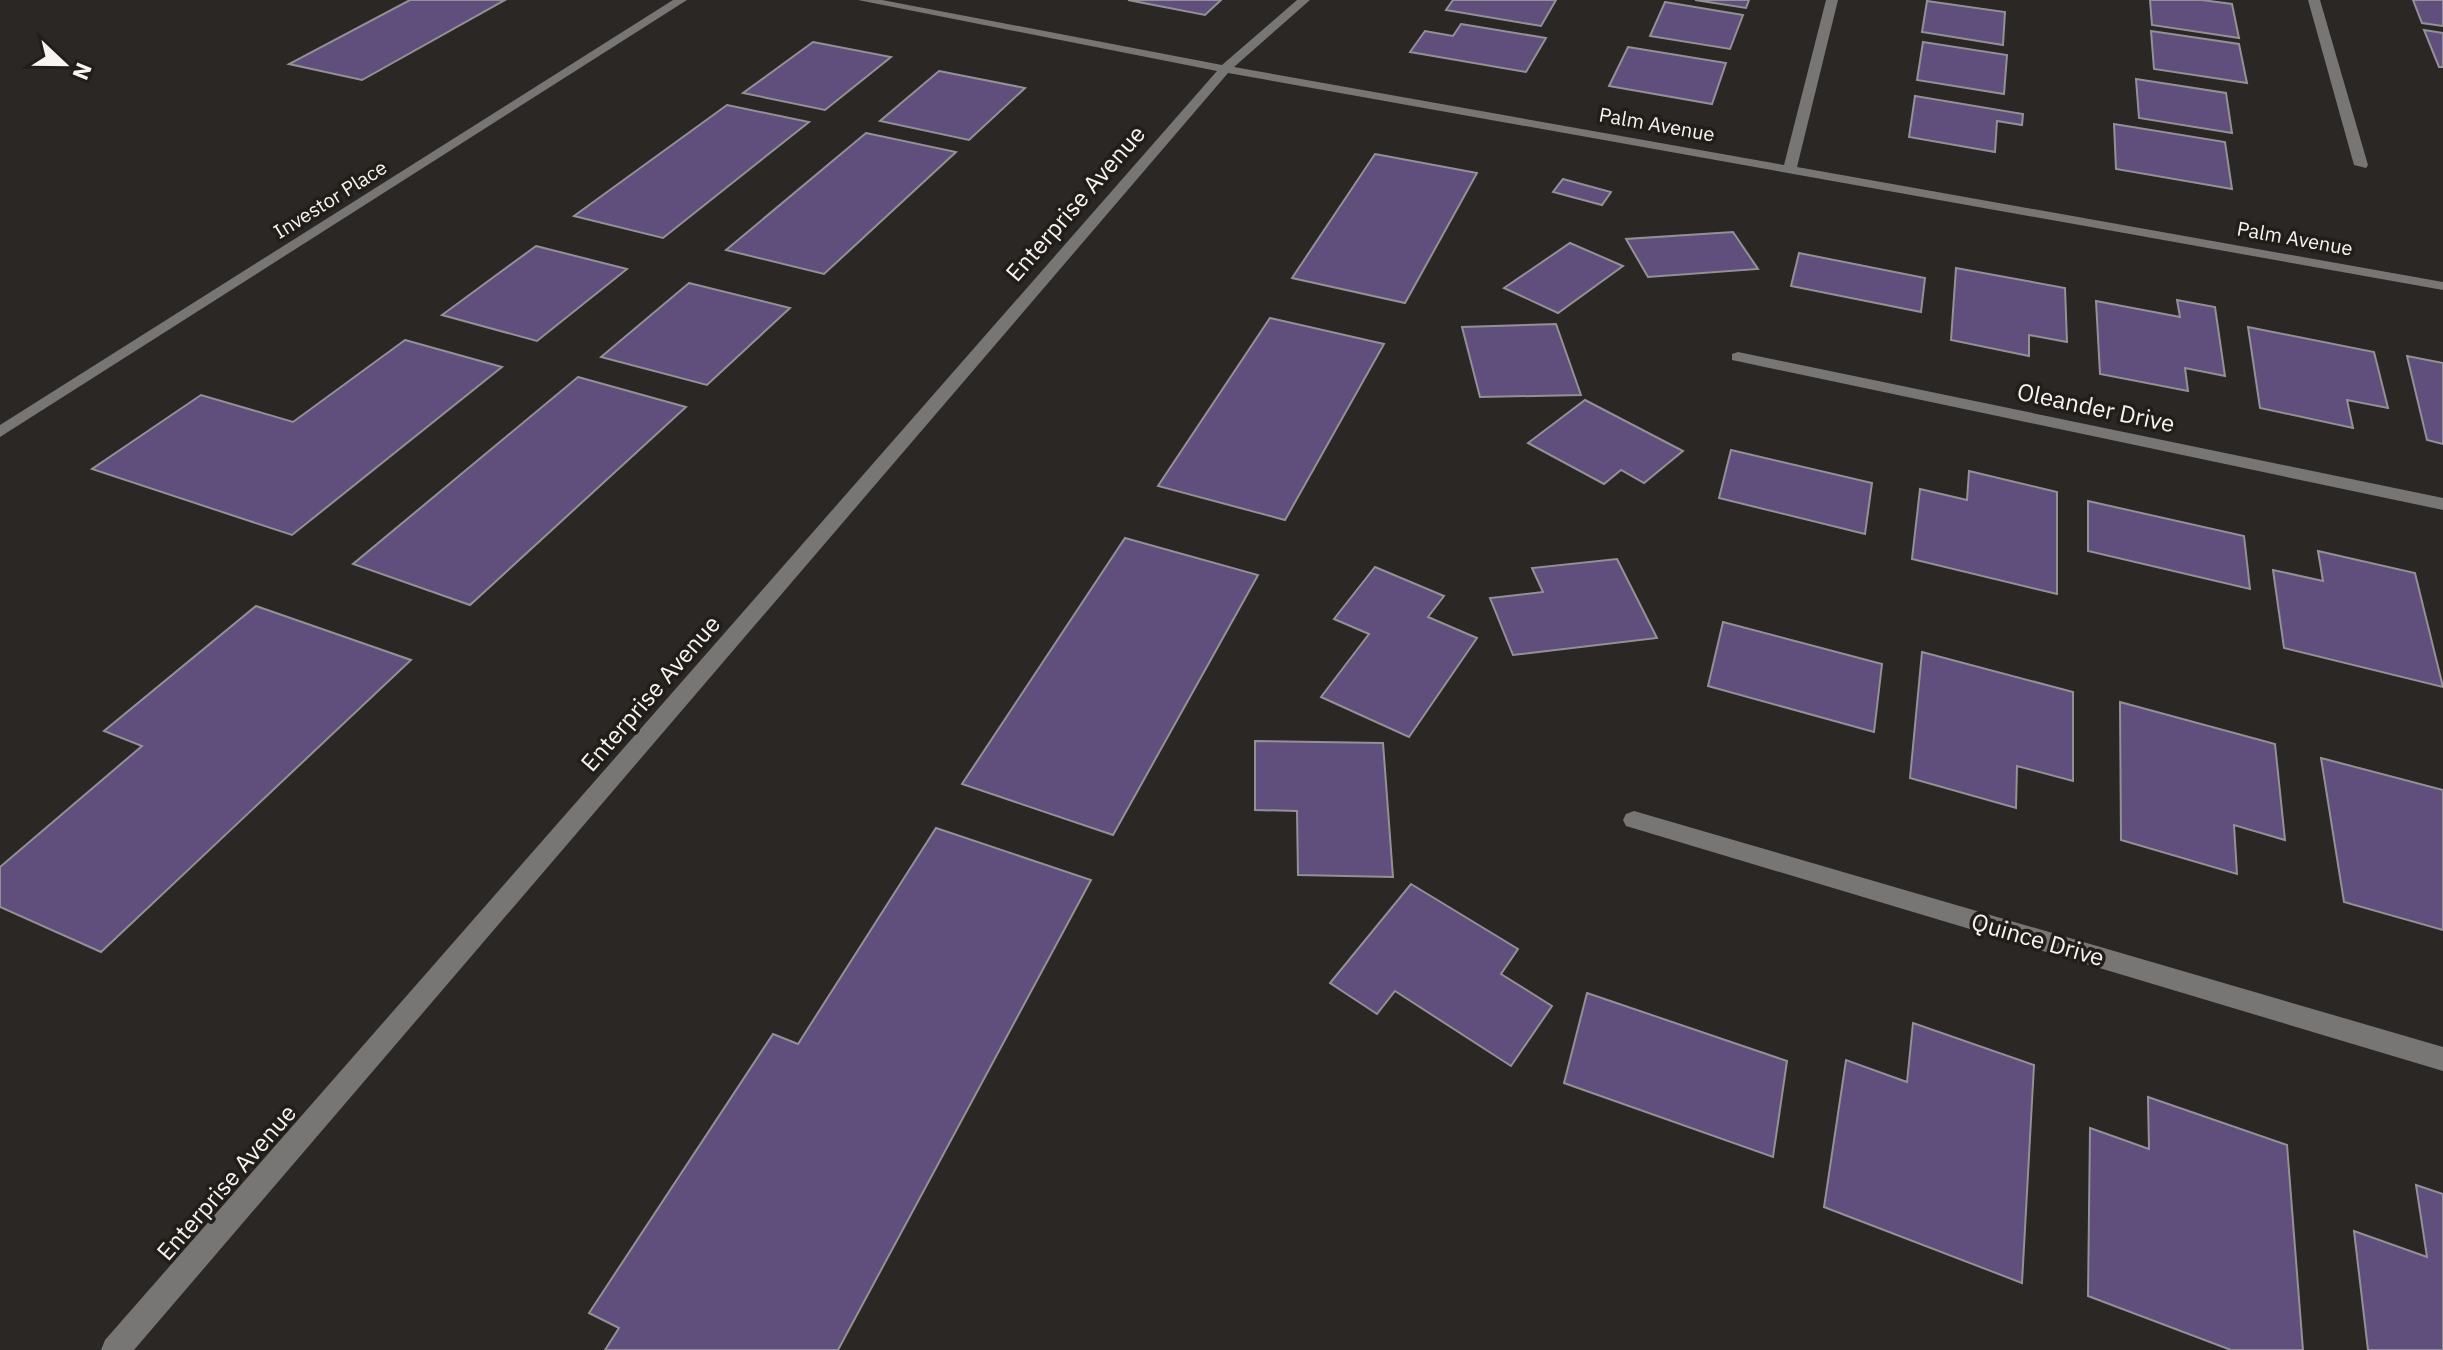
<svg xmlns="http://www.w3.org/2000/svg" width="2443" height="1350" font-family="'IBM Plex Sans',sans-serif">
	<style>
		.building { fill: #604e7d; stroke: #929196; stroke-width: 2 }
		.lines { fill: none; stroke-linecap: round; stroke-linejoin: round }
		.minor { fill: #787575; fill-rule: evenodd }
		.labels { text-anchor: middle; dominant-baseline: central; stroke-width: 7; stroke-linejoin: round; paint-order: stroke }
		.far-street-label { font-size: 20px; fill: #f7f4f2; stroke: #211e1a }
		.street-label { font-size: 24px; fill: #f7f4f2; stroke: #211e1a }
	</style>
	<rect width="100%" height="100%" fill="#2a2724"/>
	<g class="building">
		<polygon points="410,0 505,0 362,80 289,64"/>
		<polygon points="1128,0 1221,0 1205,15"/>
		<polygon points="1453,0 1556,0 1541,26 1446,10"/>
		<polygon points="1695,0 1749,0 1746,8"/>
		<polygon points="2150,0 2202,0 2232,4 2239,38 2152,25"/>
		<polygon points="2413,0 2443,0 2443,26 2422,23"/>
		<polygon points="1927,1 2005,12 2003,45 1922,32"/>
		<polygon points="1665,2 1743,15 1730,49 1650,36"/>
		<polygon points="1461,24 1546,38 1526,72 1410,52 1425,31 1453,36"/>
		<polygon points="2424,30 2443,33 2443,67 2439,67"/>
		<polygon points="2151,31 2239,44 2247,83 2154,69"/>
		<polygon points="813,42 891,57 825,110 743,93"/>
		<polygon points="1923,42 2007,55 2004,94 1917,80"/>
		<polygon points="1628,47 1726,63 1712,104 1609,86"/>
		<polygon points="939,71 1025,88 969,140 880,121"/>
		<polygon points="2136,79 2226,93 2232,133 2139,118"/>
		<polygon points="1915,96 2023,114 2022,125 1997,121 1995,152 1909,137"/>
		<polygon points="727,105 809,122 663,238 574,216"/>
		<polygon points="2114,124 2225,142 2232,189 2116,169"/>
		<polygon points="866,133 956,152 824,274 726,250"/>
		<polygon points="1375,154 1477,173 1405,303 1292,278"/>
		<polygon points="1563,179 1611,192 1602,205 1553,192"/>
		<polygon points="1733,232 1758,269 1648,277 1626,239"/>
		<polygon points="1570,243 1623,266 1558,313 1504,288"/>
		<polygon points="536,246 627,269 537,341 442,315"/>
		<polygon points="1799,253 1925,278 1921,312 1791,286"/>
		<polygon points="1956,268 2065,288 2067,342 2029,335 2029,356 1951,340"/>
		<polygon points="689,283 790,308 707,385 601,357"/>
		<polygon points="2177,300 2215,307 2225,376 2185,368 2188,391 2100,374 2096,301 2180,317"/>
		<polygon points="1270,318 1384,344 1285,520 1158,486"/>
		<polygon points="1556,324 1581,395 1480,397 1462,327"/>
		<polygon points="2248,327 2374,352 2388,408 2347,400 2353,428 2260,408"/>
		<polygon points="405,340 502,367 292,535 92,469 201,395 293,422"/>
		<polygon points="2407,356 2443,363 2443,444 2427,440"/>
		<polygon points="578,377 686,407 470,605 353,564"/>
		<polygon points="1585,400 1683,451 1644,483 1621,470 1604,484 1528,443"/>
		<polygon points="1731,450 1872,483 1865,534 1719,498"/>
		<polygon points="1969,471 2057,492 2057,594 1912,559 1920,489 1967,500"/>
		<polygon points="2088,501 2244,536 2250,589 2088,551"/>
		<polygon points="1125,538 1258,575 1113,835 962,784"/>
		<polygon points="2318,551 2415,573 2443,687 2284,648 2273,570 2323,581"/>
		<polygon points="1617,559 1657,638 1513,655 1490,598 1543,592 1532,568"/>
		<polygon points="1375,567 1444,596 1428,617 1477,638 1409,737 1321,697 1369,634 1334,619"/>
		<polygon points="256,606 411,660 101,952 0,907 0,867 142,746 104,731"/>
		<polygon points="1723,622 1882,664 1874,732 1708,686"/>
		<polygon points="1922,652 2073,692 2073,781 2017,766 2016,808 1910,778"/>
		<polygon points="2120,702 2275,744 2285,840 2234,825 2237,874 2121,840"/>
		<polygon points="1255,741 1383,743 1393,877 1298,875 1297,811 1255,810"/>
		<polygon points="2321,758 2443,790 2443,930 2344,902"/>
		<polygon points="936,828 1091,880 838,1350 605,1350 619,1328 589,1313 773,1034 798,1044"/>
		<polygon points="1411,884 1518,949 1501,974 1552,1006 1511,1066 1395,991 1377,1014 1330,983"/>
		<polygon points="1587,993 1787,1061 1773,1157 1564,1083"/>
		<polygon points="1913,1023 2034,1065 2022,1283 1824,1207 1846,1060 1907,1082"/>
		<polygon points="2148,1097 2287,1145 2303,1350 2231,1350 2088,1296 2090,1128 2149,1149"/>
		<polygon points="2416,1185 2443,1194 2443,1350 2368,1350 2354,1231 2427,1257"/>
	</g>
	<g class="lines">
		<g class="minor">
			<polygon points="673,0 687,0 0,437 0,425"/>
			<polygon points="858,0 882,0 1222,65 1297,0 1310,0 1234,67 1784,165 1826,0 1838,0 1797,167 2443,282 2443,290 1228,73 134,1350 101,1350 105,1340 1217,71"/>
			<polygon points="2308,0 2320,0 2368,165 2366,168 2354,165"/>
			<polygon points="1738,352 2443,498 2443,510 1732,360 1732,354"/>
			<polygon points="1634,811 2443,1047 2443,1071 1626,826 1623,820 1626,814"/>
		</g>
	</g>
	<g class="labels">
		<g class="far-street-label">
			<text transform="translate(1657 124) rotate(10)">Palm Avenue</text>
			<text transform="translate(330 199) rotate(-32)">Investor Place</text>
			<text transform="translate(2295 238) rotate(10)">Palm Avenue</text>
		</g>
		<g class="street-label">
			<text transform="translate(1075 203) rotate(-49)">Enterprise Avenue</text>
			<text transform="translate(2096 407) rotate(12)">Oleander Drive</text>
			<text transform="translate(650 693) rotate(-49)">Enterprise Avenue</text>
			<text transform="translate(2038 939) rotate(16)">Quince Drive</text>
			<text transform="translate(226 1182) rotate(-49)">Enterprise Avenue</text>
		</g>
	</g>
	<g transform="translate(64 64) rotate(112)" stroke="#211e1a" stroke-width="6" paint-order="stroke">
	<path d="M0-6L14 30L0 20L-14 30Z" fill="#f7f4f2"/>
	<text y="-12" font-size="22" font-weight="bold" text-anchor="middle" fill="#f7f4f2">N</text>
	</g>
</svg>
